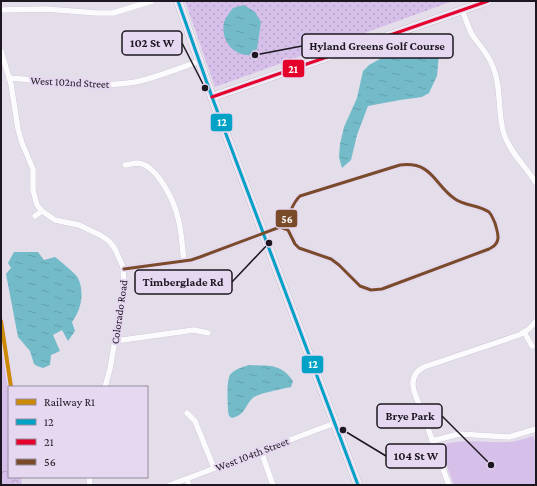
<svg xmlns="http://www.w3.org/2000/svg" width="537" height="486" font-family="'Crimson Pro',serif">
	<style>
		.grass { fill: url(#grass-dots) }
		.forest { fill: url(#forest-crowns) }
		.park { fill: #d6bfe9 }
		.water { fill: url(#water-ripples) }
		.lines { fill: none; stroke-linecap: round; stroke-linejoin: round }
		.street-casing { stroke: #c1bcc6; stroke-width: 6 }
		.secondary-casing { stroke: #c1bcc6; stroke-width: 9 }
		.street { stroke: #fbfafc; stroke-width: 5.5 }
		.secondary { stroke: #fbfafc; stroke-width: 8 }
		.bus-1-casing { stroke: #e5d8f0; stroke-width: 6 }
		.bus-2-casing { stroke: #e5d8f0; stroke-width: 6 }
		.bus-3-casing { stroke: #e5d8f0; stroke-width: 6 }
		.bus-1 { stroke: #01a2c5; stroke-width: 3 }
		.bus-2 { stroke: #e4002b; stroke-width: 3 }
		.bus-3 { stroke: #7a4b2a; stroke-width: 3 }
		.rail-1-casing { stroke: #e5d8f0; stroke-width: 7 }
		.rail-1 { stroke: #cb8906; stroke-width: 4 }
		.labels { text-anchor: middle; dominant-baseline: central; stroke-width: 4; stroke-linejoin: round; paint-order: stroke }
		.street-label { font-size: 11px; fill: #1c1720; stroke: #e5d8f0 }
		.leader { fill: none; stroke: #1c1720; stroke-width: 1.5 }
		.callout-dot { fill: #1c1720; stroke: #e5d8f0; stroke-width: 1.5 }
		.callout { fill: #e5d8f0; stroke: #1c1720; stroke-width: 1.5 }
		.callout-label { font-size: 12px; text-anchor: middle; font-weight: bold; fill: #1c1720 }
		.line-badge { stroke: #e5d8f0; stroke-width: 1.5 }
		.badge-label { font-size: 11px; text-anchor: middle; font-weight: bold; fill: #fff }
	</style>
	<defs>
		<pattern id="grass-dots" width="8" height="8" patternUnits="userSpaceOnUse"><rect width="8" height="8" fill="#d6bfe9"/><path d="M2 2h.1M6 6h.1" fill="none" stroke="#b7a3c8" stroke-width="1.8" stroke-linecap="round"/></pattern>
		<pattern id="forest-crowns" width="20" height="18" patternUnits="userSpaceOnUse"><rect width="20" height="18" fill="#d6bfe9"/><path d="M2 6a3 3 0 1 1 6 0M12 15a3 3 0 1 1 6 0" fill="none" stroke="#b7a3c8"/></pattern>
		<pattern id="water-ripples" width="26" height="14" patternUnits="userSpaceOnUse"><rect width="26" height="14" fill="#73bbc8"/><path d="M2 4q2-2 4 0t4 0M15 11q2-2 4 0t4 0" fill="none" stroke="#63a0ac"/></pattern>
	</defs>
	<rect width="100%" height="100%" fill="#e4deea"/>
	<polygon class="grass" points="185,1 453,1 215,87"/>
	<polygon class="forest" points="1,336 9,394 9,477 21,477 22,485 1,485"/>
	<g class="park">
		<polygon points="1,338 9,397 9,461 1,464"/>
		<path d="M533 436 536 444V485H454L439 446C462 438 482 443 505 442 515 442 524 439 533 436Z"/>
	</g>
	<g class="water">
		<path d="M244 5 255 12 261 22 257 49 252 55C234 57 220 40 224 22 226 17 230 12 233 8Z"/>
		<polygon points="424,45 432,46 439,54 437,76 429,93 422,97 400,100 368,106 357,135 351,160 342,168 339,157 340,144 344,127 357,98 363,71 369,65 387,55"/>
		<path d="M14 252H38L44 260 55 257C61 262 74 272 78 278 85 293 81 310 72 322L75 331 68 341 62 330 53 335 60 351 51 355 50 365 43 368 37 366 34 364 30 351 18 337 6 274 11 268 8 263Z"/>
		<path d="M249 365C269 366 281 363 293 381L291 387C282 389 261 393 254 397 245 404 246 415 232 418L229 416 228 411C228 403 226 382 230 375 234 369 243 367 249 365Z"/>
	</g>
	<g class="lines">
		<g class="street-casing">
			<g id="street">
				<polyline points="1,10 46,9 96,13 113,13 152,1"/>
				<path d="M462 10C466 19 468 28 473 36 480 46 489 55 493 67 502 88 497 112 504 134 510 152 526 167 536 183"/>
				<polyline points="1,51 11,84 18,129 22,143 33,169 33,190 37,205 42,211 55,220 79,225 100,235 109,241 115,249 123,267 124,288 110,369 105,387"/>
				<path d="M9 78C50 81 93 89 135 82 156 78 179 68 200 61"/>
				<path d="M125 165C128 165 133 163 137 163 157 164 174 201 178 218 182 232 182 247 184 261"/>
				<polyline points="35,216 42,211"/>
				<path d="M124 269 191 260 200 257 280 227C291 218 290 205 300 196L400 165C433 161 434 185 455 199 465 206 479 205 489 212 492 215 493 219 495 223 498 234 502 243 489 249L382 289 371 290 360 286 339 265 331 259 299 248 295 244 288 230 280 227"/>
				<polyline points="524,332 532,346"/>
				<polyline points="115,341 194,330 208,333"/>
				<polyline points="187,413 195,421 214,468"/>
				<polyline points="432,441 459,434 509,437 536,429"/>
				<polyline points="261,451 273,485"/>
				<polyline points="89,477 90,485"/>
				<polyline points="187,479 189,485"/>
				<polyline points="170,485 335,423"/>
				<path d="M449 485 414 391C411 380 414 372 424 367L519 335 529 329 536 321"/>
			</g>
		</g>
		<g class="secondary-casing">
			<g id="secondary">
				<polyline points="178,1 212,97 358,485"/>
				<polyline points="212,97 488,1"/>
			</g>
		</g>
		<use href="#street" class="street"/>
		<use href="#secondary" class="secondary"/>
		<g class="bus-1-casing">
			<polyline id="bus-1" points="178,1 212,97 358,485"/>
		</g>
		<g class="bus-2-casing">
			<polyline id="bus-2" points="212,97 488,1"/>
		</g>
		<g class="bus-3-casing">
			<path id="bus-3" d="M124 269 191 260 200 257 280 227C291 218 290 205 300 196L400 165C433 161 434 185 455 199 465 206 479 205 489 212 492 215 493 219 495 223 498 234 502 243 489 249L382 289 371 290 360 286 339 265 331 259 299 248 295 244 288 230 280 227"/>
		</g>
		<use href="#bus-1" class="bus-1"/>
		<use href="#bus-2" class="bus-2"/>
		<use href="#bus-3" class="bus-3"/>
		<g class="rail-1-casing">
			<polyline id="rail-1" points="1,321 11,387"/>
		</g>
		<use href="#rail-1" class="rail-1"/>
	</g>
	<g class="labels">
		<g class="street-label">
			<text transform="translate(70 82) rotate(3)">West 102nd Street</text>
			<text transform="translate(119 312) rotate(-82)">Colorado Road</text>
			<text transform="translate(252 454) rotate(-21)">West 104th Street</text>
		</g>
	</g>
	<path class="leader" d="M205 88L182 43M255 55L302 46M269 243L232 282M491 465L442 416M343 430L386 456"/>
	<g class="callout-dot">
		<circle cx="205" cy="88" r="4"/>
		<circle cx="255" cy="55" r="4"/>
		<circle cx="269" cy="243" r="4"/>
		<circle cx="491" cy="465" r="4"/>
		<circle cx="343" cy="430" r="4"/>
	</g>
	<g class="callout">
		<rect x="122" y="31" width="60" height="24" rx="4"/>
		<rect x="302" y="34" width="151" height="24" rx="4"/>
		<rect x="135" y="270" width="97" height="24" rx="4"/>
		<rect x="377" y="404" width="65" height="24" rx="4"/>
		<rect x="386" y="444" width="60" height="24" rx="4"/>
	</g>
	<g class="callout-label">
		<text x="152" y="47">102 St W</text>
		<text x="377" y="50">Hyland Greens Golf Course</text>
		<text x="183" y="286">Timberglade Rd</text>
		<text x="410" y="420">Brye Park</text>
		<text x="416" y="460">104 St W</text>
	</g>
	<g class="line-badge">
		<rect x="282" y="59" width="23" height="19" rx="4" fill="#e4002b"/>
		<rect x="210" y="113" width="23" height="19" rx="4" fill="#01a2c5"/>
		<rect x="275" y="209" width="23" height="19" rx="4" fill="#7a4b2a"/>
		<rect x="301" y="355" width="23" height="19" rx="4" fill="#01a2c5"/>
	</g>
	<g class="badge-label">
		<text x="293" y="73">21</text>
		<text x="222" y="126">12</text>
		<text x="287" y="223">56</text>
		<text x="313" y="368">12</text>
	</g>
	<rect width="537" height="486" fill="none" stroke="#1c1720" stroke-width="4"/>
	<rect x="8" y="386" width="140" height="92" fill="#e5d8f0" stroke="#958b9d"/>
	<rect x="16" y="399" width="20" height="6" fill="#cb8906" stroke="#958b9d"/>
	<text x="44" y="406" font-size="12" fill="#1c1720">Railway R1</text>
	<rect x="16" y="419" width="20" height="6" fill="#01a2c5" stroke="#958b9d"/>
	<text x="44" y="426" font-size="12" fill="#1c1720">12</text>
	<rect x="16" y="439" width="20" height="6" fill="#e4002b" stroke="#958b9d"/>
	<text x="44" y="446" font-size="12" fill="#1c1720">21</text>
	<rect x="16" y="459" width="20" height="6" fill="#7a4b2a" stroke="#958b9d"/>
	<text x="44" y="466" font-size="12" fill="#1c1720">56</text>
</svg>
